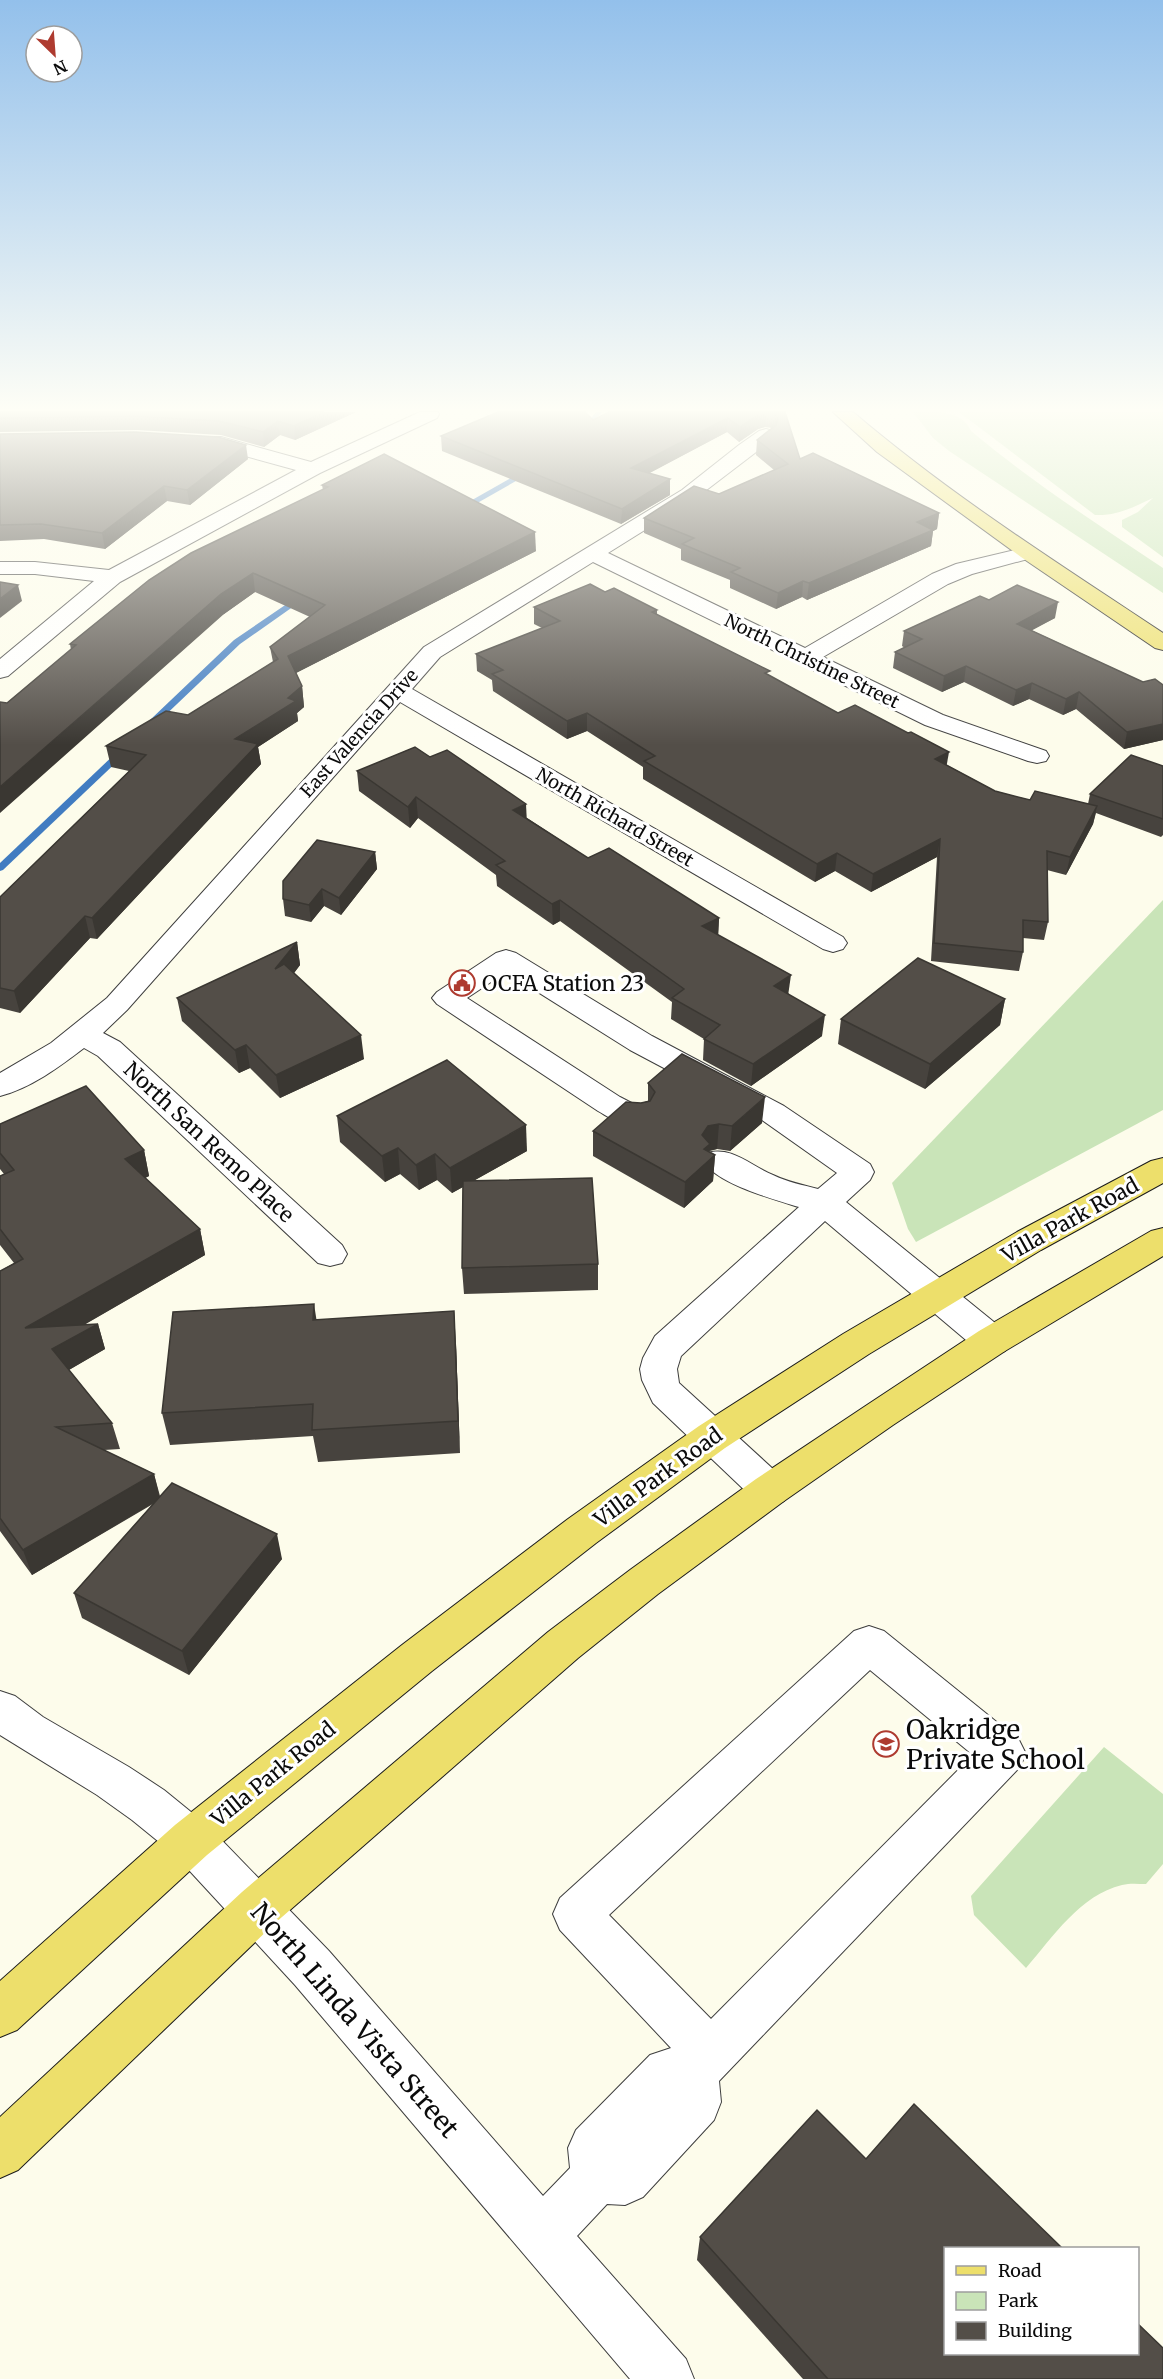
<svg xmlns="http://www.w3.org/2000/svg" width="1163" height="2379" font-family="Merriweather,serif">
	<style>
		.green { fill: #c9e4b8 }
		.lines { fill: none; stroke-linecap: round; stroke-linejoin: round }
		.stream { fill: #417cc1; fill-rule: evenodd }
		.minor-casing { stroke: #3e3e3e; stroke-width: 2 }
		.major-casing { stroke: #1c1c1c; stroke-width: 2 }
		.minor { fill: #fff; fill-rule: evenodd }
		.major { fill: #eddf6b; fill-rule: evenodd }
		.wall { fill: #47433e }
		.shaded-wall { fill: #3a3732 }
		.building { fill: #534e48; stroke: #3a3732; stroke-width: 1.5 }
		.labels { text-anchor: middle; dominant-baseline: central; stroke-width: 6; stroke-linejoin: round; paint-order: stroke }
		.far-street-label { font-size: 18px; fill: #0b0b0b; stroke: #fff }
		.poi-label { font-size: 21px; fill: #0b0b0b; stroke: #fff; text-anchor: start }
		.street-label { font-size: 21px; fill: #0b0b0b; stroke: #fff }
		.near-poi-label { font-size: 26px; fill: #0b0b0b; stroke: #fff; text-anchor: start }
		.near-street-label { font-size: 26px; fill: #0b0b0b; stroke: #fff }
	</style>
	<rect width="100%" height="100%" fill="#fdfceb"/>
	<g class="green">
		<path d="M913 412C932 412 962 409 971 431 1032 482 1097 524 1163 568V593L949 451 933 438Z"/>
		<path d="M959 412H1163V557L1122 527V520L1138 512 1153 498C1133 507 1118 516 1095 515Z"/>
		<polygon points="1163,900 1163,1110 916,1242 908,1229 892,1183"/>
		<path d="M1104 1747 1163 1794V1864L1146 1884C1138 1884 1130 1883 1122 1885 1080 1895 1053 1937 1026 1968L974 1915 971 1896Z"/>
	</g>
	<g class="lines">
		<g class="stream">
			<polygon points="596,412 602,412 585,433 581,433 581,431"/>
			<polygon points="523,471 530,473 465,510 458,508"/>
			<polygon points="297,597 304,599 240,644 156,724 150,724 150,720 234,640"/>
			<polygon points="121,750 126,753 124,755 3,870 0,871 0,863 118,751"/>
		</g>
		<g class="minor-casing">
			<g id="minor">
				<polygon points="420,412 438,412 439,414 437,418 320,473 120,582 8,676 0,678 0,659 94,581 35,574 0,574 0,562 35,562 109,570 296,470 220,449 196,446 194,442 196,438 221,437 311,462"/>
				<path d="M766 429 773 431 775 435 773 439 696 498 608 553 805 648 932 574 956 564 1028 547 1035 549 1039 553 1035 557 972 574 948 584 823 657 943 715 1046 751 1049 756 1046 761 1037 763 1028 761 925 725 593 562 440 657 412 689 843 937 847 943 843 949 833 952 823 949 400 702 127 1010 103 1033 120 1042 342 1245 347 1254 342 1263 330 1266 318 1263 98 1056 84 1048C59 1067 31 1088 0 1096V1073L51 1043 107 998 424 647 682 490 739 445 759 431Z"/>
				<path d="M506 950 516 953 652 1036 784 1106 870 1164 874 1172 870 1180 846 1202 1005 1331 1010 1341 1005 1351 992 1355 979 1351 825 1221 681 1356 677 1369 679 1383 784 1479 789 1490 784 1501 770 1506 756 1501 653 1403 642 1380 640 1369 643 1358 655 1336 799 1207C773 1199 717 1184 703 1161L708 1153C732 1146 751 1166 773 1175 787 1182 803 1185 818 1189L837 1173 762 1120 630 1050 506 972 467 998 620 1097 647 1111 652 1118 647 1125C628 1131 614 1120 598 1111L437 1004 432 998 437 992 496 953Z"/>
				<path d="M869 1626 884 1631 1019 1740 1026 1754 1019 1768 719 2081 721 2102 714 2120 643 2197 625 2205 607 2204 577 2236 686 2359 694 2379H630L295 1985 175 1855 132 1820 97 1795 0 1735V1691L15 1696 43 1717 129 1767 164 1790 207 1825 329 1951 543 2196 570 2168 568 2148 576 2130 650 2055 671 2048 560 1930 553 1914 560 1898 854 1631ZM870 1670 973 1755 711 2019 609 1915Z"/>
			</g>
		</g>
		<g class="major-casing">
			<g id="major">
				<path d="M833 412H853C949 494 1057 563 1163 633V650L1155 648 1021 557 877 452Z"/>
				<polygon points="1163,1158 1163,1183 1041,1250 869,1354 725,1448 596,1543 432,1671 207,1855 17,2030 0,2037 0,1981 175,1825 402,1645 568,1519 699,1426 843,1334 1017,1232 1151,1161"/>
				<polygon points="1163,1228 1163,1256 1005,1351 893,1425 784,1501 658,1594 578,1658 274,1924 18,2170 0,2178 0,2117 242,1892 548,1632 630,1570 756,1479 867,1405 979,1331 1151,1231"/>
			</g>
		</g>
		<use href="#minor" class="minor"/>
		<use href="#major" class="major"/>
	</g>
	<g class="wall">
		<polygon points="0,412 356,412 295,440 280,435 264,447 221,435 137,430 0,432"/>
		<polygon points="785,412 800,459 939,513 937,529 933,531 931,546 807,600 802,597 776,609 730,588 730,580 681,560 681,549 644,533 644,518 719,494 774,470 756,455 757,440 772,428 765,427 758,429 739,442 727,432 649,473 670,495 621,524 442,451 441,436 593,420"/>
		<polygon points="0,434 248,459 190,505 167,501 105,549 44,539 0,541"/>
		<polygon points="322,485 536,551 296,673 302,686 304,707 297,713 298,721 258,747 261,764 97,939 90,938 20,1013 0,1008 0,897 129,771 111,767 106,746 188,715 273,662 270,647 310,617 255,592 224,614 7,703 71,650 70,644 323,490"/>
		<polygon points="605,592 657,610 657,615 838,713 947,765 995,791 1030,800 1088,804 1090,794 1163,766 1163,835 1161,837 1096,813 1093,824 1066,875 1047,870 1048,922 1044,940 1023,938 1023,952 1019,971 931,961 937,857 871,892 835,871 815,882 643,779 643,767 587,731 567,739 493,691 492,680 477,671 476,654 542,628 534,624 534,607"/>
		<polygon points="989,600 1055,618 1031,630 1143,682 1163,685 1163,740 1124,749 1076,709 1063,715 1029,699 1013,706 964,682 942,692 893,668 895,652 905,648 902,646 904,631"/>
		<polygon points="357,771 527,818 588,858 719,918 718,935 789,994 822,1036 751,1086 703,1060 704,1039 671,1019 672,1002 560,921 553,925 497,886 496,875 418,818 410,828 359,791"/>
		<polygon points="375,852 377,869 341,915 324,906 311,922 285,916 283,899"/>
		<polygon points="297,942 300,965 294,973 364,1059 280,1098 250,1068 239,1073 182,1021 177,998"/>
		<polygon points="1005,999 1000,1025 925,1089 838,1044 841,1019"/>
		<polygon points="648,1083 762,1123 730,1151 717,1149 709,1151 709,1152 715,1155 713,1181 684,1208 593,1156 593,1131 641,1103 648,1101"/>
		<polygon points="337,1116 527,1151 473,1181 598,1264 598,1290 464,1294 462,1268 463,1187 452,1193 437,1180 419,1190 400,1174 385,1182 340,1142"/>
		<polygon points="0,1124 144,1150 149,1176 145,1178 200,1229 205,1255 84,1325 98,1324 105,1349 69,1370 112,1423 120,1449 104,1450 154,1474 160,1496 282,1559 189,1675 82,1618 74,1593 153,1504 32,1575 0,1531 0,1271 14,1263 0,1245 0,1176 4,1174 0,1169"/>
		<polygon points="456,1344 460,1453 318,1462 313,1436 170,1445 162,1413"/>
		<polygon points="866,2159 1163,2379 803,2379 697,2260 700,2237"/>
	</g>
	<g class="shaded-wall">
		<polygon points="324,412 356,412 295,440 294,426"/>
		<polygon points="766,412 765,427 758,429 739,442 740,427 759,414"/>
		<polygon points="728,418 727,432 631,483 631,468"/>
		<polygon points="278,421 280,435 264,447 263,432"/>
		<polygon points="246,445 248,459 190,505 187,490"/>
		<polygon points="670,479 670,495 621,524 622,509"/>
		<polygon points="164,486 167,501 105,549 102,533"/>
		<polygon points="939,513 937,529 933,531 931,546 807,600 809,583 917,522"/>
		<polygon points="535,532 536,551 290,676 288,656"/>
		<polygon points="253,573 255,592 224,614 0,813 0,787 221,594"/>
		<polygon points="803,581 802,597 776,609 778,593"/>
		<polygon points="18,585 22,601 0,618 0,599"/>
		<polygon points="1058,602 1055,618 1014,640 1017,624"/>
		<polygon points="966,666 964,682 942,692 944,676"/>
		<polygon points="1032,683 1029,699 1013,706 1016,690"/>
		<polygon points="302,686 304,707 297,713 298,721 258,747 261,764 97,939 92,918 235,739"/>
		<polygon points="1079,692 1076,709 1063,715 1066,699"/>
		<polygon points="587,713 587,731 567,739 567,721"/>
		<polygon points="1163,724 1163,740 1124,749 1127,732"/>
		<polygon points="949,752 946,769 935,759"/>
		<polygon points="416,797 418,818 410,828 408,807"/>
		<polygon points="526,804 527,824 513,810"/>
		<polygon points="1097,806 1093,824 1066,875 1070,857"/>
		<polygon points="940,839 937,857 871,892 873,874"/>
		<polygon points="375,852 377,869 341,915 339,898"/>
		<polygon points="837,853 835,871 815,882 817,864"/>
		<polygon points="322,889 324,906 311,922 309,905"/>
		<polygon points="560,900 560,921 553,925 552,904"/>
		<polygon points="85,916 90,938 20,1013 14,991"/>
		<polygon points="719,918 718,939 702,926"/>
		<polygon points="297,942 300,965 279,993 275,969"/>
		<polygon points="791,975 788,996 774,986"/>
		<polygon points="1005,999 1000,1025 925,1089 930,1064"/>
		<polygon points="825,1015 822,1036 751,1086 753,1064"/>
		<polygon points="361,1035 364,1059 280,1098 276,1075"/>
		<polygon points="246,1045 250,1068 239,1073 235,1050"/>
		<polygon points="765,1097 762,1123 730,1151 732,1126"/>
		<polygon points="719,1124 717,1149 709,1151 709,1161 715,1155 713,1181 684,1208 685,1182 702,1135 708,1126"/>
		<polygon points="526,1125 527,1151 452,1193 450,1168"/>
		<polygon points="398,1148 400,1174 385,1182 382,1156"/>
		<polygon points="144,1150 149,1176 131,1185 125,1159"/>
		<polygon points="435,1154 437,1180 419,1190 416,1165"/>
		<polygon points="200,1229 205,1255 33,1354 25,1328"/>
		<polygon points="314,1304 319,1336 313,1320"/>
		<polygon points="454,1311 456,1344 460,1453 458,1421"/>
		<polygon points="98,1324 105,1349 60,1375 52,1349"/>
		<polygon points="154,1474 160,1499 32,1575 23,1550"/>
		<polygon points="277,1534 282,1559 189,1675 182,1651"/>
	</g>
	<g class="building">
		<polygon points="0,412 324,412 294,426 278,421 263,432 219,421 135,416 0,418"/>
		<polygon points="498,412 585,412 593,420 609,412 785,412 800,459 813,453 939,513 917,522 933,530 809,583 803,581 778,593 731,572 740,568 682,544 694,538 644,518 694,486 719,494 788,464 757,440 776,425 778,419 775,414 766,412 759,414 740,427 728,418 631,468 670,479 622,509 441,436"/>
		<polygon points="135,432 218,437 246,445 187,490 164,486 102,533 41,524 0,525 0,434"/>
		<polygon points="384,454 535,532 288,656 302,686 288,698 296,701 235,739 258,744 92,918 85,916 14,991 0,988 0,897 146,755 106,746 166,711 188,715 278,659 270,647 325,605 253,573 221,594 0,787 0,702 7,703 76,645 70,644 149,580 191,553 328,487 322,485"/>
		<polygon points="0,582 18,585 0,599"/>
		<polygon points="590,584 605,592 614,588 657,610 652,612 770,671 765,673 838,713 855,705 908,733 911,732 949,752 935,759 995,791 1030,800 1035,791 1097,806 1070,857 1047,851 1048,922 1023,920 1023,952 934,943 940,839 873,874 837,853 817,864 644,761 655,756 587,713 567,721 492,674 503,670 476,654 560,621 534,607"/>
		<polygon points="1017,585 1058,602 1017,624 1143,682 1155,679 1163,685 1163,724 1127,732 1079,692 1066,699 1032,683 1016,690 966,666 944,676 895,652 922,639 904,631 980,596 989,600"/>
		<polygon points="415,747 430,757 447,750 526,804 513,810 588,858 609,848 719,918 702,926 791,975 774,986 825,1015 753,1064 704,1039 720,1025 672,998 684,989 560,900 552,904 496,865 505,861 416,797 408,807 357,771"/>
		<polygon points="1131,755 1163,766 1163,819 1090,794"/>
		<polygon points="317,840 375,852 339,898 322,889 309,905 283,899 283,881"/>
		<polygon points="297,942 275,969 284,964 361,1035 276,1075 246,1045 235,1050 177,998"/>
		<polygon points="918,958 1005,999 930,1064 841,1019"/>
		<polygon points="682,1054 765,1097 732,1126 719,1124 708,1126 702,1135 710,1144 704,1149 715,1155 685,1182 593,1131 626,1102 641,1103 650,1101 655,1092 648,1083"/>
		<polygon points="447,1060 526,1125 450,1168 435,1154 416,1165 398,1148 382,1156 337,1116"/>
		<polygon points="86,1086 144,1150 125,1159 200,1229 25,1328 98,1324 52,1349 112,1423 56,1427 154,1474 23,1550 0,1518 0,1271 23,1259 0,1229 0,1176 14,1170 0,1153 0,1124"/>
		<polygon points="592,1178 598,1264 462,1268 463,1181"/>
		<polygon points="314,1304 313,1320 454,1311 458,1421 312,1430 313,1404 162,1413 173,1312"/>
		<polygon points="172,1483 277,1534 182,1651 74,1593"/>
		<polygon points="914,2104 1062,2248 945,2248 945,2354 1137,2354 1137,2323 1163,2348 1163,2379 828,2379 700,2237 817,2110 866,2159"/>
	</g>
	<linearGradient id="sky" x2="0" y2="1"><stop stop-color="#93c0eb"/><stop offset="0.55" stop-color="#fefef6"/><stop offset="1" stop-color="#fefef6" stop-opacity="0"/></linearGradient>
	<rect width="1163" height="745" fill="url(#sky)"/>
	<defs>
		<g id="civic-ring" transform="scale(1.35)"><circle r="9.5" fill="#fff" stroke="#ae3b30" stroke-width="1.5"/><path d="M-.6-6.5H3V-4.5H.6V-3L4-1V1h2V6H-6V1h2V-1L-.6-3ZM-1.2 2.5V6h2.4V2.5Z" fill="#ae3b30"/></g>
		<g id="school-ring" transform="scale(1.35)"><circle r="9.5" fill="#fff" stroke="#ae3b30" stroke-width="1.5"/><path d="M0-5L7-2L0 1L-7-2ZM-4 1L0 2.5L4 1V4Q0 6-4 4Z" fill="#ae3b30"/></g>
	</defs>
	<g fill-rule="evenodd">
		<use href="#civic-ring" x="462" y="983"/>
		<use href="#school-ring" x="886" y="1744"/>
	</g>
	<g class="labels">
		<g class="far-street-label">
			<text transform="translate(812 661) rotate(26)">North Christine Street</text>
			<text transform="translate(359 733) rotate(-48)">East Valencia Drive</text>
			<text transform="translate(615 817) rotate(30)">North Richard Street</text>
		</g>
		<g class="poi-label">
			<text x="482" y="983">OCFA Station 23</text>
		</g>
		<g class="street-label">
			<text transform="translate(209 1142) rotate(43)">North San Remo Place</text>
			<text transform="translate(1070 1220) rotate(-29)">Villa Park Road</text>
			<text transform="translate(658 1477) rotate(-36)">Villa Park Road</text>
			<text transform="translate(273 1774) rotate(-39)">Villa Park Road</text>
		</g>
		<g class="near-poi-label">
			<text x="906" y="1729">Oakridge<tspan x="906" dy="30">Private School</tspan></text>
		</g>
		<g class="near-street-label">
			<text transform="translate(355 2020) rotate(49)">North Linda Vista Street</text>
		</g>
	</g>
	<rect x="944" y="2247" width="195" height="108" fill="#ffffff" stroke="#9d9d9d" stroke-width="1.5"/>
	<rect x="956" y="2266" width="30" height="9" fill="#eddf6b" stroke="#9d9d9d" stroke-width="1.5"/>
	<text x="998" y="2277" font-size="18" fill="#0b0b0b">Road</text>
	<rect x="956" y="2292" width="30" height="18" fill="#c9e4b8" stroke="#9d9d9d" stroke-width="1.5"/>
	<text x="998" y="2307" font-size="18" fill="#0b0b0b">Park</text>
	<rect x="956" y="2322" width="30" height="18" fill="#534e48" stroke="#9d9d9d" stroke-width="1.5"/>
	<text x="998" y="2337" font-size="18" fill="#0b0b0b">Building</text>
	<g transform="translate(54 54) rotate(155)"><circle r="28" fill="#ffffff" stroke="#9d9d9d" stroke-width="1.5"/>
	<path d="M0-4.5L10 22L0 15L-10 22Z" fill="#ae3b30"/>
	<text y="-9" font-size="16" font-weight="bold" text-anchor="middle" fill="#0b0b0b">N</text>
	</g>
</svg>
